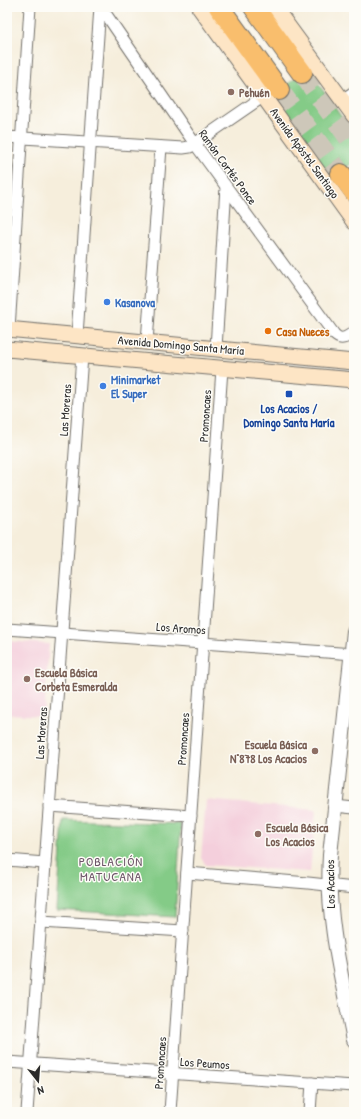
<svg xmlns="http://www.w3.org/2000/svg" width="361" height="1119" font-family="'Patrick Hand',sans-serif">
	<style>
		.built { fill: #f4cfdc }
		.green { fill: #84cb87; stroke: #587b59 }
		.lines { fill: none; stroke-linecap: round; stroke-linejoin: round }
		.motorway-tunnel { stroke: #cdc7b9; stroke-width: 20; stroke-dasharray: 20 10; stroke-linecap: butt }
		.minor-casing { stroke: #726f69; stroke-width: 13 }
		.tertiary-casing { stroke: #726f69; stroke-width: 16 }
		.secondary-casing { stroke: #726f69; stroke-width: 17 }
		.motorway-casing { stroke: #726f69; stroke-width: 22 }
		.minor { stroke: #fff; stroke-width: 11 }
		.tertiary { stroke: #fff; stroke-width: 14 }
		.secondary { stroke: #fde5c5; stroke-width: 15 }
		.motorway { stroke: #f9be6d; stroke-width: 20 }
		.education-dot { fill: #8d6e63; stroke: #fdfcf7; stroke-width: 1.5 }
		.shop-dot { fill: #3f7fe0; stroke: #fdfcf7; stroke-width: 1.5 }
		.food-dot { fill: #e8710a; stroke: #fdfcf7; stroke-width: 1.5 }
		.transit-dot { fill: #1a4fb4; stroke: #fdfcf7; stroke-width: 1.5 }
		.labels { text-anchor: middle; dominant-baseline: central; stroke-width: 3; stroke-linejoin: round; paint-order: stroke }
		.education-label { font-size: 12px; font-weight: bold; fill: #785e54; stroke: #fdfcf7; text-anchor: start }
		.street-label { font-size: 12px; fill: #2b2b2b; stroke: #fdfcf7 }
		.shop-label { font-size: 12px; font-weight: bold; fill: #366cbe; stroke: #fdfcf7; text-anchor: start }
		.food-label { font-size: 12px; font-weight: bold; fill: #c56008; stroke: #fdfcf7; text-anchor: start }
		.transit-label { font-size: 12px; font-weight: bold; fill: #164399; stroke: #fdfcf7 }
		.neighbourhood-label { font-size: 13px; letter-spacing: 1px; fill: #6c5568; stroke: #fdfcf7 }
	</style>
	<rect width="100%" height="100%" fill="#fdfcf7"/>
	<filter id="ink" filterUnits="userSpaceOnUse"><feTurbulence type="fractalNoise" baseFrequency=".025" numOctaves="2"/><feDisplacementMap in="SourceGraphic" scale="8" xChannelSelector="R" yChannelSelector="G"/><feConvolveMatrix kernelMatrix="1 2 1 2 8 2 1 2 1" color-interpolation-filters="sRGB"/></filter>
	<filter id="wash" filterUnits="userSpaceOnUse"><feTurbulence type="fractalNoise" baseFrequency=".012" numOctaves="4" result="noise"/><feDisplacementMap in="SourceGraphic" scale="16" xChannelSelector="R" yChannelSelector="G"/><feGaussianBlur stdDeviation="0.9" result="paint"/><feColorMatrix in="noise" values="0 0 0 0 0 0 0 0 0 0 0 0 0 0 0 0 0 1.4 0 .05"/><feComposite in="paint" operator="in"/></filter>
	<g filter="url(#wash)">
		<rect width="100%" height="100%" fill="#f6eedc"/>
		<g class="built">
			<polygon points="7,641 49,644 44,716 7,714"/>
			<polygon points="206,800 316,810 310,872 206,865 201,858"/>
		</g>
		<g class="green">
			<polygon points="308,69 354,135 354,162 329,179 269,98"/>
			<polygon points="63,820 181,824 175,917 57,910"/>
		</g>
	</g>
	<g filter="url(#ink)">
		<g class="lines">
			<g class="motorway-tunnel">
				<polyline points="302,73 354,145"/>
				<polyline points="279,90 341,174"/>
			</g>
			<g class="minor-casing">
				<g id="minor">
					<path d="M101 7 195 144 334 334C341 342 347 337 354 332"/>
					<polyline points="342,100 354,92"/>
					<polyline points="7,137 183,148 190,147 264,96"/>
					<polyline points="9,329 30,7"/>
					<polyline points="77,335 100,7"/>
					<polyline points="147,342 161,147"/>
					<polyline points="216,348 226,187"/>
					<polyline points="7,629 354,654"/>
					<polyline points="49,806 191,816"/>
					<polyline points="335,806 354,808"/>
					<polyline points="7,860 45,863"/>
					<polyline points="187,873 308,883 354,888"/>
					<polyline points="41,922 183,931"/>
					<polyline points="7,1062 354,1086"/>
					<polyline points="27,1112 82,356"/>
					<polyline points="170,1112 222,369"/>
					<polyline points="310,1112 312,1083"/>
				</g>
			</g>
			<g class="tertiary-casing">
				<path id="tertiary" d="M354 631 330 855C326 917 342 979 354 1040"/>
			</g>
			<g class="secondary-casing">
				<g id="secondary">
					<polyline points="199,7 354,222"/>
					<polyline points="274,7 354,116"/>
					<polyline points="7,329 354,362"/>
					<polyline points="7,349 354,380"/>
				</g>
			</g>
			<g class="motorway-casing">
				<g id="motorway">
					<polyline points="219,7 279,90"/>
					<polyline points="254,7 302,73"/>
					<polyline points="341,174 354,192"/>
				</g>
			</g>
			<use href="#minor" class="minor"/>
			<use href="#tertiary" class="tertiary"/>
			<use href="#secondary" class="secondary"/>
			<use href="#motorway" class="motorway"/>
		</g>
	</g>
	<g class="education-dot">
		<circle cx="231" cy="92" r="4"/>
		<circle cx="27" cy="679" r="4"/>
		<circle cx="315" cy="751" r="4"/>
		<circle cx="258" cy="834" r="4"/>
	</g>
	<g class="shop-dot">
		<circle cx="107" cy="302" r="4"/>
		<circle cx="103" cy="386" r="4"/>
	</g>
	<circle class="food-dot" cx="268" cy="331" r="4"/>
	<rect class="transit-dot" x="285" y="390" width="8" height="8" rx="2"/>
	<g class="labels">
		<g class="education-label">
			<text x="239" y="92">Pehuén</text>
			<text x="35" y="672">Escuela Básica<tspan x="35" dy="14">Corbeta Esmeralda</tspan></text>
			<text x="307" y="744" text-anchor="end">Escuela Básica<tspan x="307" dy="14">N°878 Los Acacios</tspan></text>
			<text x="266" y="827">Escuela Básica<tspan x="266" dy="14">Los Acacios</tspan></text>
		</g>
		<g class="street-label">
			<text transform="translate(305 153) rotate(54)">Avenida Apóstol Santiago</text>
			<text transform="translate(228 167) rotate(54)">Ramón Cortés Ponce</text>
			<text transform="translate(181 345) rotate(5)">Avenida Domingo Santa María</text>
			<text transform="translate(65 410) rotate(-86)">Las Moreras</text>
			<text transform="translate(205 416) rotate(-86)">Promoncaes</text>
			<text transform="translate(181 628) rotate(4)">Los Aromos</text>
			<text transform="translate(41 733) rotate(-86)">Las Moreras</text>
			<text transform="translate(183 739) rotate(-86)">Promoncaes</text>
			<text transform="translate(330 884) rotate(-91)">Los Acacios</text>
			<text transform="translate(160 1063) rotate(-86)">Promoncaes</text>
			<text transform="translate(205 1063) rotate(4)">Los Peumos</text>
		</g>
		<g class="shop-label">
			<text x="115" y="302">Kasanova</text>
			<text x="111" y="379">Minimarket<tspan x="111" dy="14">El Super</tspan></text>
		</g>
		<g class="food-label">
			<text x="276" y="331">Casa Nueces</text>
		</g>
		<g class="transit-label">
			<text x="289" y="408">Los Acacios /<tspan x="289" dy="14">Domingo Santa María</tspan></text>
		</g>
		<g class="neighbourhood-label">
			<text x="111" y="861">POBLACIÓN<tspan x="111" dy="15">MATUCANA</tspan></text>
		</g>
	</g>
	<rect width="361" height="1119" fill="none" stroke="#fdfcf7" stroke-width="24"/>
	<g transform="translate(38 1081) rotate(163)" stroke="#fdfcf7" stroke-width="3" paint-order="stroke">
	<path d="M0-3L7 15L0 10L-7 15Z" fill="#2b2b2b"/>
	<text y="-6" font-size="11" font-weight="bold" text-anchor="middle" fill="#2b2b2b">N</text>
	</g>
</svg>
